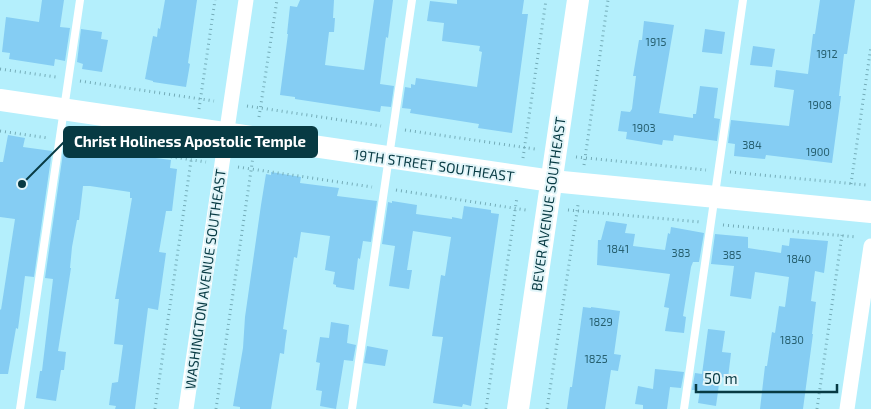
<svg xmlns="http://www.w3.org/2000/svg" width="871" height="409" font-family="'Exo 2',sans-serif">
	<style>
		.building { fill: #85cdf3 }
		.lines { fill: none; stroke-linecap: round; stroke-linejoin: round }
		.path { stroke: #74acb8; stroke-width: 3; stroke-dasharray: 1 4; stroke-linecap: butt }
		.lane { stroke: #fff; stroke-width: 8 }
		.street { stroke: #fff; stroke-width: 15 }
		.secondary { stroke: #fff; stroke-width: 22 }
		.labels { text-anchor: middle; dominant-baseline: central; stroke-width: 4; stroke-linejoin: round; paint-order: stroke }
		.number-label { font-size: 11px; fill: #265f6f }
		.street-label { font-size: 14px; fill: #073a43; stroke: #e2f5f9 }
		.leader { fill: none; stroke: #073a43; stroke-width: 2 }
		.callout-dot { fill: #073a43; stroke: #e2f5f9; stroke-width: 2 }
		.callout { fill: #073a43; stroke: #073a43; stroke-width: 2 }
		.callout-label { font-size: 15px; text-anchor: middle; font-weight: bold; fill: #fff }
	</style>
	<rect width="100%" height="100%" fill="#b4effc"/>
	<g class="building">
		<polygon points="42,0 64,0 60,27 70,28 65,61 55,59 54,66 9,59 10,53 2,52 6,17 39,22"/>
		<polygon points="165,0 197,0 188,63 190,64 186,87 153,82 153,81 145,79 153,36 157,37 158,28 160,29"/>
		<polygon points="300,0 334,0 333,18 335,18 334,32 329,32 325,65 364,70 374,0 393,0 388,38 386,37 380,84 394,86 391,107 381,106 380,112 295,99 295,97 280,95 288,34 287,34 290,6 297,7"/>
		<polygon points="457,0 524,0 522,14 528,14 512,133 478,128 479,124 410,113 411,109 402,108 405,87 411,88 411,84 415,85 416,78 477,87 482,52 479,51 480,46 442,41 444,23 427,21 430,1 457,4"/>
		<polygon points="820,0 855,0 847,54 844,54 839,96 841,96 832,163 766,155 765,159 734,156 735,144 728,143 731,120 789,126 794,90 774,87 776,70 808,74 813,34 815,34"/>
		<polygon points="644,21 674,25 659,113 693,118 693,114 696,114 700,86 718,88 714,118 720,119 717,141 674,135 673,141 663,140 662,145 626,139 627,132 618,131 621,111 630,112 632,109 636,76 633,76 639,40 642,40"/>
		<polygon points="81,29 102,32 101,39 108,40 102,72 82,69 83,64 77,62"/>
		<polygon points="705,29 725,32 722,54 702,52"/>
		<polygon points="753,46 775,49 772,67 750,65"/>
		<polygon points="8,135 25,138 23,147 52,151 34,277 25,276 18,329 16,328 8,374 0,374 0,309 1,310 15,219 0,217 0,162 3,162"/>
		<polygon points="71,147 171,160 170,168 177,169 172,211 166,211 159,252 166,253 158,310 148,308 135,409 115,409 116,406 109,405 112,383 118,382 123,345 114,344 119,299 115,299 132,198 130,198 130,192 90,186 83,186 79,220 77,220 72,247 70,268 71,268 58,351 66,352 64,370 61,370 56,401 36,398 40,371 42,371 53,279 45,278 63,153 70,154"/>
		<polygon points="271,172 301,177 300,183 339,188 337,196 377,201 371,242 363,241 360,259 358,258 354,290 336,287 336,285 333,284 335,272 325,270 330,236 301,232 297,258 294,257 283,329 287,330 285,344 284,354 280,353 271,409 240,409 240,407 233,406 243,348 245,317 261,205 266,174 271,175"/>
		<polygon points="392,201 417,205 416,214 452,219 452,217 462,219 464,206 491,210 491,213 499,214 471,406 463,404 462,407 433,403 443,337 432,336 441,275 445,276 451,237 413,231 407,270 412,270 409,289 389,286 395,246 382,244 388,202 392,203"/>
		<polygon points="606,221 627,224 625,233 635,234 633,246 665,250 668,233 670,234 671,227 704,233 699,262 693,262 691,267 683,316 686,317 684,333 665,331 669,308 664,307 670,274 597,265 598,240 601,240"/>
		<polygon points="715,234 748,237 748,248 781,253 782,245 789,246 790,238 828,241 824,273 815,271 811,301 816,302 812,334 813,334 803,409 760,409 765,366 767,366 772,332 775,333 779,306 785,307 789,277 755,272 751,299 730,296 734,266 711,264"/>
		<polygon points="583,307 591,308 591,307 620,311 614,354 621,355 618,371 611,370 605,409 567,409 570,387 572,387"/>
		<polygon points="331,322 349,325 347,343 356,345 353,361 344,360 336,409 320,406 322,391 316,390 320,363 316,362 320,337 329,338"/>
		<polygon points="708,329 725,331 722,352 731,353 728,378 720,377 716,406 698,403 700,390 692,390 695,373 702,374"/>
		<polygon points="367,346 388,350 385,366 364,363"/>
		<polygon points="655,369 684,372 681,388 670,387 667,409 643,409 643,405 635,404 638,386 653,389"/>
	</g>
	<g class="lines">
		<g class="path">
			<polyline points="0,69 56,77"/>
			<polyline points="80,81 214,101"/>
			<polyline points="247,106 381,126"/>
			<polyline points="199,109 215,0"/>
			<polyline points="259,117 277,0"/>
			<polyline points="405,130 535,149"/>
			<polyline points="0,131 48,138"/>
			<polyline points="72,142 206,162"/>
			<polyline points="576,157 706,170"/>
			<polyline points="523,158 546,0"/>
			<polyline points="584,165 608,0"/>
			<polyline points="238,167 372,187"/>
			<polyline points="730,172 866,185"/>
			<polyline points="851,184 871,46"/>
			<polyline points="396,190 526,210"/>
			<polyline points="568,210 700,222"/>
			<polyline points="723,225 857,237"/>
			<polyline points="155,409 193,147"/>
			<polyline points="216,409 253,157"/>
			<polyline points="486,409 517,197"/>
			<polyline points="547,409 578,205"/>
			<polyline points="817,409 842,235"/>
		</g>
		<g class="lane">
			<polyline points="20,409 80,0"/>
			<polyline points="352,409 412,0"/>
			<polyline points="684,409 743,0"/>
		</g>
		<g class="street">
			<polyline points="186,409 246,0"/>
			<polyline points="847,409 871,246"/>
		</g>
		<g class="secondary">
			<polyline points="0,100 552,181 871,212"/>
			<polyline points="518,409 578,0"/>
		</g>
	</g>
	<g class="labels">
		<g class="number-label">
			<text x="656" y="41">1915</text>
			<text x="827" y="53">1912</text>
			<text x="820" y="104">1908</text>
			<text x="644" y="127">1903</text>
			<text x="752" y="144">384</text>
			<text x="818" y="151">1900</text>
			<text x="618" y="248">1841</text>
			<text x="681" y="252">383</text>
			<text x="732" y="254">385</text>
			<text x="799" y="258">1840</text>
			<text x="601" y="321">1829</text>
			<text x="792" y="339">1830</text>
			<text x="596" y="358">1825</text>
		</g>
		<g class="street-label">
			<text transform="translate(434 165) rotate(8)">19TH STREET SOUTHEAST</text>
			<text transform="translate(548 204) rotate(-82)">BEVER AVENUE SOUTHEAST</text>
			<text transform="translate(205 279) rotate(-82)">WASHINGTON AVENUE SOUTHEAST</text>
		</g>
	</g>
	<path class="leader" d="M22 184L64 142"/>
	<circle class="callout-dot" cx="22" cy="184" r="5"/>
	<rect class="callout" x="64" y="127" width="253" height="30" rx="5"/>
	<g class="callout-label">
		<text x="190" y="147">Christ Holiness Apostolic Temple</text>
	</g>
	<path d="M696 384v8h141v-8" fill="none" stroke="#073a43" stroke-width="2.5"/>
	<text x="704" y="384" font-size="15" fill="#073a43" stroke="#e2f5f9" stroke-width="4" paint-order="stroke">50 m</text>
</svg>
